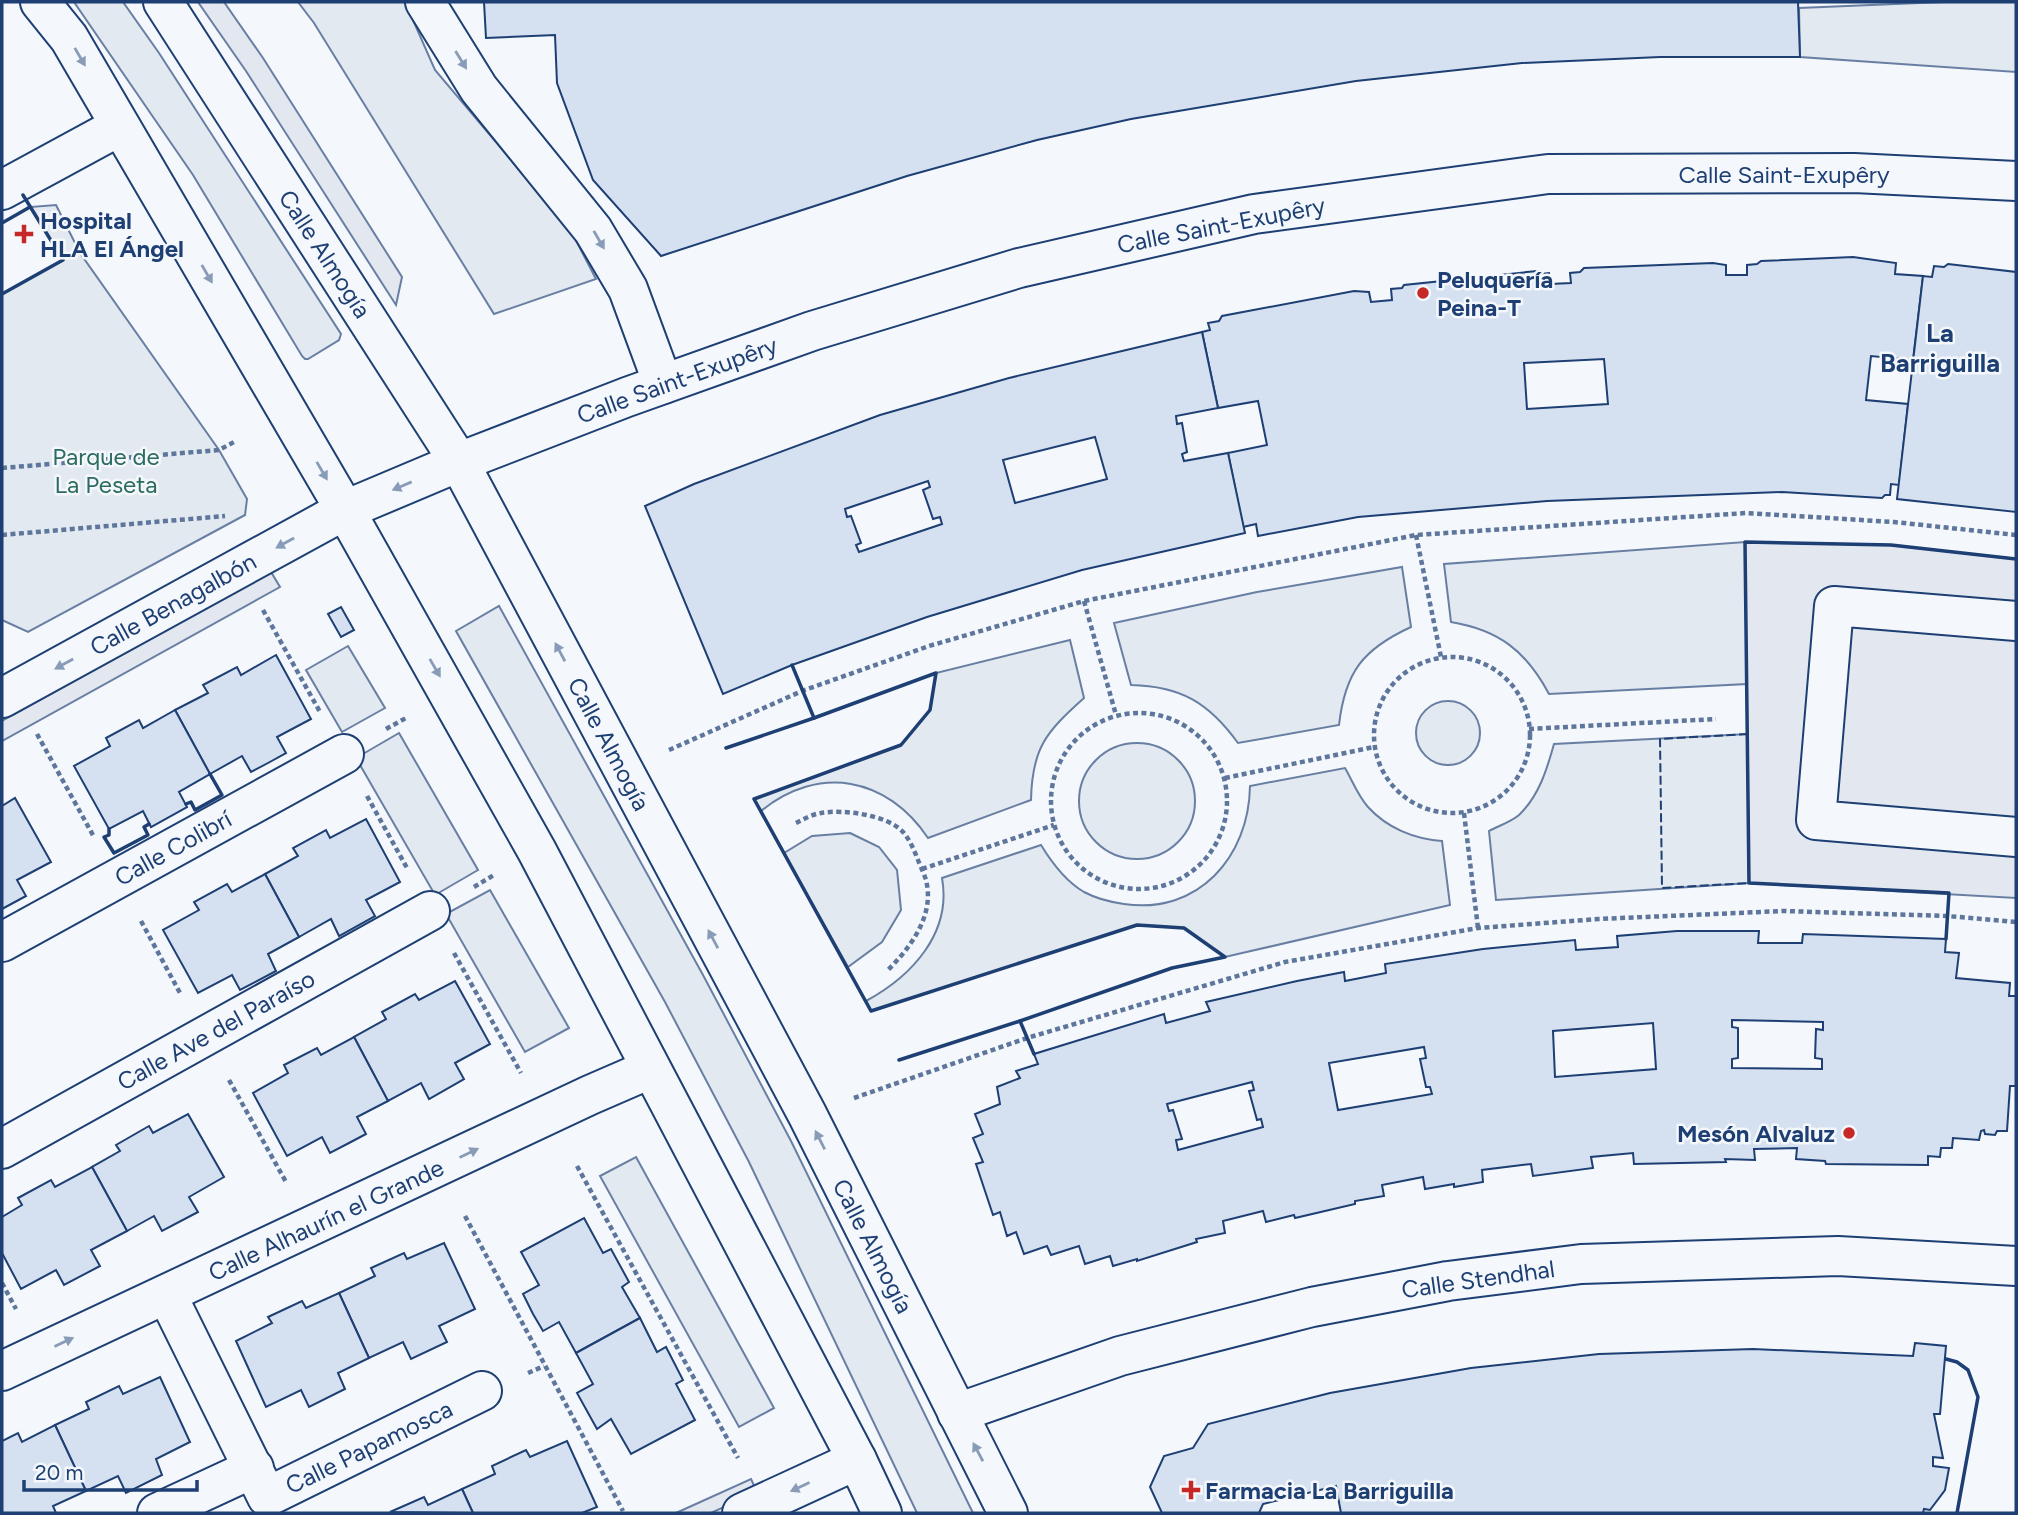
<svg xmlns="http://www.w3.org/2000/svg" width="2018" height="1515" font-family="Figtree,sans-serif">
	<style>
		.green { fill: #e3e9f0; stroke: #687fa3; stroke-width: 2 }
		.parking { fill: #e3e8f0; stroke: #687fa3; stroke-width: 2 }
		.building { fill: #d5e0f0; stroke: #1d3f73; stroke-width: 2; fill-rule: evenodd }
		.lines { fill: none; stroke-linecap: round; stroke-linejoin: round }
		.minor-casing { stroke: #1d3f73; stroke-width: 42 }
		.major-casing { stroke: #1d3f73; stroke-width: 42 }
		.path { stroke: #5e769c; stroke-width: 4.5; stroke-dasharray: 5 3.5; stroke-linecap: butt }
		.minor { stroke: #f4f7fb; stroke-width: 38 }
		.major { stroke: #f4f7fb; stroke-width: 38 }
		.fence { stroke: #1d3f73; stroke-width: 2; stroke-dasharray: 9 3.5; stroke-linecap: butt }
		.wall { stroke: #1d3f73; stroke-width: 3.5 }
		.oneway { fill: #889bb7 }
		.poi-dot { fill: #c62828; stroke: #f4f7fb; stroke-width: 2.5 }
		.labels { text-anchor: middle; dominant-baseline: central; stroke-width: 5; stroke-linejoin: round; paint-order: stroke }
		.street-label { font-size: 24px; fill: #1d3f73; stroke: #f4f7fb }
		.poi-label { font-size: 24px; font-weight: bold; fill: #1d3f73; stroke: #f4f7fb; text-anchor: start }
		.park-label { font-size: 24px; fill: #2c6c60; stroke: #f4f7fb }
		.neighbourhood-label { font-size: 26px; font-weight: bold; fill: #1d3f73; stroke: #f4f7fb }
	</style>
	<rect width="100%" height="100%" fill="#f4f7fb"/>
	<g class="green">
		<polygon points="74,2 123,2 159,53 341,334 339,340 308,359 305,359 302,356 193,175"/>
		<polygon points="298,2 405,2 435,70 571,231 596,279 494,314 314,23"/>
		<polygon points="1944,2 2016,2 2016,72 1800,57 1799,8"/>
		<polygon points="56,205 80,253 219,450 247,499 245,515 28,632 2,620 2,294 63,260 30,207"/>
		<path d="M1745 542 1747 684 1549 694C1526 651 1499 630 1451 622L1444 564Z"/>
		<path d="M1402 567 1411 627C1363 649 1345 672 1339 725L1238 743C1209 703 1181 686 1131 685L1114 623 1257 592Z"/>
		<polygon points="499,606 703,975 791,1141 973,1513 917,1513 749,1162 665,1002 456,631"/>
		<path d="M1070 640 1084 698C1046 732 1032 748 1031 800L928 838C887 777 819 764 761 811L754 799 901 745 930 710 936 673Z"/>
		<polygon points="348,646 385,708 342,732 306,670"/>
		<circle cx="1448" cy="733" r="32"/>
		<polygon points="399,733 478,870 435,895 356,758"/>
		<path d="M1748 734 1749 883 1496 900 1489 831C1498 826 1511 822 1519 815 1539 796 1547 769 1554 744Z"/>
		<circle cx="1137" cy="801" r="58"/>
		<path d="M1345 768C1352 780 1358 796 1368 807 1387 828 1414 839 1442 841L1450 905 1225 957 1184 928 1137 925 871 1011 866 1001C912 976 952 933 942 878L1041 845C1052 863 1065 881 1084 892 1097 899 1110 902 1124 904 1198 915 1249 857 1250 786Z"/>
		<polygon points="850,833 879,847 897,870 901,910 882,942 848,967 784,853 812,836"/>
		<polygon points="490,890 569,1028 525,1052 446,914"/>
		<polygon points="636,1157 774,1408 739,1427 600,1176"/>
	</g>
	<g class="parking">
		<polygon points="198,2 224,2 263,58 402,277 396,305 246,71"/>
		<polygon points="1745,542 1891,545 2016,559 2016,898 1749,883"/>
		<polygon points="271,572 280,587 2,741 2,721"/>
		<polygon points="751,1479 757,1492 711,1513 676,1513"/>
	</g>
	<g class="building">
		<polygon points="484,2 1798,2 1800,57 1660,57 1522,63 1356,81 1131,119 1037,140 907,176 661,256 593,180 557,83 555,35 486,38"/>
		<path d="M1853 257 1896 263 1895 274 1923 276 1913 360 1871 356 1866 400 1908 404 1899 485 1891 484 1890 495H1885L1882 498 1782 492 1547 501 1358 517 1258 536 1256 524 1243 527 1228 453 1267 445 1258 401 1218 408 1202 332 1210 330 1208 323 1219 321 1222 316 1354 291 1369 292 1371 302 1392 300 1391 289 1402 288 1404 285 1537 271 1540 274 1549 273 1550 284 1571 283 1570 273 1580 272 1584 268 1713 263 1726 265V275H1747V265L1757 264 1761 261ZM1604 359 1608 404 1527 409 1524 363Z"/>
		<polygon points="1948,264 2016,272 2016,512 1897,499 1923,276 1932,277 1934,266 1944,267"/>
		<path d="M1202 332 1218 408 1176 416 1177 424 1182 423 1187 452 1182 454 1184 461 1228 453 1245 533 1082 570 927 617 792 665 723 694 645 506 694 484 880 415 1009 378ZM1095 437 1107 479 1015 503 1003 460ZM928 481 930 487 923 490 933 519 940 517 942 524 859 552 856 545 861 543 851 516 847 517 845 509Z"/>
		<polygon points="341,607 354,630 341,637 328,614"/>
		<polygon points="276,655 311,719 277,737 286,753 268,763 251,772 242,756 210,774 175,710 208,693 203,685 237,667 241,675"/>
		<polygon points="175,710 210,774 179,792 187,807 151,827 143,811 109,829 74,766 110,746 106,738 139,720 143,728"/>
		<polygon points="15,798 51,862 17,880 26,896 2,909 2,806"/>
		<polygon points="366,819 400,882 366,900 375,916 339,936 331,919 299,937 265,874 298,856 293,848 326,830 330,838"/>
		<polygon points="265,874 299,937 268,954 276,971 240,990 232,975 198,993 163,930 199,910 194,902 227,884 232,892"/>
		<path d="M1677 931H1759L1758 943H1802L1803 934 1946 939 1945 952 1959 953 1956 978 2010 983 2009 996H2016V1086H2010L2007 1131H1997L1995 1135 1985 1134 1984 1130 1981 1131 1979 1140 1953 1138 1952 1148H1941L1940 1157 1928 1156V1165L1826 1164 1825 1161 1796 1159 1797 1148 1754 1149 1755 1160 1725 1159 1726 1162 1634 1164 1633 1153 1591 1157 1593 1168 1533 1176 1531 1164 1482 1170 1483 1182 1454 1187V1184L1425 1189 1423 1177 1382 1185 1384 1196 1355 1201V1204L1295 1218 1294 1215 1266 1222 1263 1211 1223 1221 1225 1233 1196 1239 1197 1242 1137 1261V1259L1113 1266 1110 1256 1085 1264 1079 1246 1051 1255 1047 1246 1024 1254 1016 1232 1007 1236 1000 1212 993 1215 976 1164 983 1162 973 1138 983 1134 975 1114 1000 1104 997 1087 1020 1078 1016 1071 1038 1064 1034 1054 1164 1014 1166 1023 1210 1011 1206 1002 1297 981 1344 972 1345 981 1386 973 1385 964 1483 949 1575 940 1576 950 1618 947 1617 936ZM1732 1020 1823 1022V1030L1816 1029 1815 1058 1822 1059V1069L1732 1068V1059L1738 1058V1028L1732 1027ZM1653 1023 1656 1069 1555 1077 1553 1031ZM1424 1047 1426 1058 1420 1059 1426 1087H1430L1432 1094 1338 1110 1329 1063ZM1252 1082 1254 1090 1249 1091 1257 1120 1261 1119 1263 1127 1178 1150 1176 1140 1182 1139 1173 1110 1169 1111 1167 1104Z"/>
		<polygon points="455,981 490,1044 455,1063 464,1079 429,1099 421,1083 388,1101 354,1037 386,1019 382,1012 415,994 419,1000"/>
		<polygon points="354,1037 388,1101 357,1117 366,1134 349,1143 330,1153 322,1137 287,1156 253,1093 288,1073 284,1065 317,1048 321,1055"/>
		<polygon points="188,1114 224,1177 189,1197 198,1212 162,1231 154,1216 127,1231 92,1167 120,1151 116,1145 149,1126 153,1133"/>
		<polygon points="92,1167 127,1231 91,1250 100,1266 64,1285 56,1270 21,1289 2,1253 2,1217 22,1205 18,1198 51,1180 55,1187"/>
		<polygon points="584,1218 603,1253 611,1249 629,1282 622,1287 640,1318 576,1353 559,1322 543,1331 533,1314 523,1294 539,1285 521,1252"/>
		<polygon points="444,1243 475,1309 439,1326 447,1342 411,1359 403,1342 369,1358 339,1293 375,1276 371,1268 404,1253 407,1259"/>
		<polygon points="339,1293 369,1358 338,1373 345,1389 309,1407 301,1390 266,1407 236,1341 272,1323 268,1317 302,1301 306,1308"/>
		<polygon points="640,1318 657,1352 666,1347 683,1380 676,1384 695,1420 631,1454 611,1419 597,1429 577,1393 593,1384 576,1353"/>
		<polygon points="1915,1343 1946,1346 1940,1414 1934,1414 1943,1458 1933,1457 1933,1466 1949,1468 1945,1490 1930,1510 1924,1509 1923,1513 1341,1513 1336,1486 1263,1504 1259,1513 1162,1513 1150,1487 1164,1456 1193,1448 1208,1424 1330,1393 1471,1368 1599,1354 1753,1349 1913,1356"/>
		<polygon points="160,1377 190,1442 156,1459 162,1475 126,1493 118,1476 86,1491 55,1425 89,1409 86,1402 119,1386 123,1394"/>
		<polygon points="55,1425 86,1491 53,1506 56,1513 2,1513 2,1441 18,1433 22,1442"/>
		<polygon points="567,1441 597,1507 582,1513 473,1513 462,1489 495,1474 492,1466 526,1450 530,1457"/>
		<polygon points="462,1489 473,1513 390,1512 424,1497 428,1505"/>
	</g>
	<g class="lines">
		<g class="minor-casing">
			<g id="minor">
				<polyline points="425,2 479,89 593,230 628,289 663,384"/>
				<polyline points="2,190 120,126"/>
				<polyline points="459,462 627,397 812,331 1019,268 1254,214 1548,174 1854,173 2016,181"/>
				<polyline points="2016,621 1834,606 1816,820 2016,837"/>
				<polyline points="2,698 345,510"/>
				<polyline points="2,942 344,754"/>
				<polyline points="2,1149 430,911"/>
				<polyline points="167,1295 267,1497 482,1391"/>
				<polyline points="2,1371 590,1095 650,1069"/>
				<polyline points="957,1413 1120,1356 1312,1307 1448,1281 1581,1264 1838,1256 2016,1266"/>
				<polyline points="157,1513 254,1468"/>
				<polyline points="742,1513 857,1460"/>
			</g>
		</g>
		<g class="major-casing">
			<g id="major">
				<polyline points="40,2 69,38 345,510 537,851 857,1460 882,1513"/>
				<polyline points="163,2 459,462 807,1114 1008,1513"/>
				<polyline points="345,510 459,462"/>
			</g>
		</g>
		<g class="path">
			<polyline points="2,468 219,450 234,442"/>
			<polyline points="2,535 225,516"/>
			<polyline points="1416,535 1441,657"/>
			<polyline points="1084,601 1116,715"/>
			<polyline points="263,610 320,712"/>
			<circle cx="1452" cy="735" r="78"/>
			<circle cx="1139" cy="801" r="88"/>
			<polyline points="386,729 406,718"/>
			<polyline points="1529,729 1716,719"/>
			<polyline points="37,734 94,837"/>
			<polyline points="669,750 802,691 929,646 1084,601 1416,535 1746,513 1894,522 2016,535"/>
			<polyline points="1225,778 1374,747"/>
			<polyline points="367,796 407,868"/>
			<polyline points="1464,813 1478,928"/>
			<path d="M796 823C804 819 813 814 821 813 843 809 888 815 903 832 910 840 914 850 918 860 921 868 926 877 927 885 933 918 909 949 888 970"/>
			<polyline points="922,869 1054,825"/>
			<polyline points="474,887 494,875"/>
			<polyline points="141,921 180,993"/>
			<polyline points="454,953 521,1073"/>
			<polyline points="229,1080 286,1182"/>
			<polyline points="854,1098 1027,1038 1285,962 1478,928 1599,919 1783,911 1947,916 2016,922"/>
			<polyline points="577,1166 738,1458"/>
			<polyline points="465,1216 623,1511"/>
			<polyline points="2,1283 16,1309"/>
			<polyline points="528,1373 544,1366"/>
		</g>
		<use href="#minor" class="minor"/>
		<use href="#major" class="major"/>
		<polyline class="fence" points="1748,734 1660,739 1662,888 1749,883"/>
		<g class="wall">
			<polyline points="2,223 30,207"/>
			<polyline points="2,294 63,260 23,195"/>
			<polyline points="792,665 814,718 936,673 930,710 901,745 754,799 871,1011 1137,925 1184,928 1225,957 1172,968 1020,1021"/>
			<polyline points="726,748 814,718"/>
			<polyline points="186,804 191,802 195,810 222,795 210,774"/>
			<polyline points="109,829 109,835 104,837 114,853 148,835 144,827 149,824"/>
			<polyline points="1946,939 1949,893 1749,883 1745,542 1891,545 2016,559"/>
			<polyline points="899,1060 1020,1021 1034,1054"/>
			<polyline points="1946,1359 1957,1362 1968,1370 1978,1397 1957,1513"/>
		</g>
	</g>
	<defs><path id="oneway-solid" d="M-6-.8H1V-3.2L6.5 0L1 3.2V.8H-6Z" transform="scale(1.75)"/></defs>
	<g class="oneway">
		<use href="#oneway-solid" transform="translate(80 57) rotate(60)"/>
		<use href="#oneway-solid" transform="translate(461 60) rotate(58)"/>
		<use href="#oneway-solid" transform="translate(599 240) rotate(60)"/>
		<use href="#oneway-solid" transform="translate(207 274) rotate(60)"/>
		<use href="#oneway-solid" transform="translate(322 471) rotate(60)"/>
		<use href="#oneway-solid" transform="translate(402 486) rotate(157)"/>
		<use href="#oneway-solid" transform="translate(285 543) rotate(151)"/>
		<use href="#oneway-solid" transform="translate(560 652) rotate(-118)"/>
		<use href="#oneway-solid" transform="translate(64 664) rotate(151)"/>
		<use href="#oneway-solid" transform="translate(435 668) rotate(60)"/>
		<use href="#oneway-solid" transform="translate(713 939) rotate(-118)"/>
		<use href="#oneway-solid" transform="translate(820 1140) rotate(-117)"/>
		<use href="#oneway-solid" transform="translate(469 1153) rotate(-26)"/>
		<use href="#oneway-solid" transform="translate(64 1342) rotate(-25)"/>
		<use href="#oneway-solid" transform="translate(978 1452) rotate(-118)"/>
		<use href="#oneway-solid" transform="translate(800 1487) rotate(155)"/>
	</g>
	<g class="poi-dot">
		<path d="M20.5 223.5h7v7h7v7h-7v7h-7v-7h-7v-7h7z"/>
		<circle cx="1423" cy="293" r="7"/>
		<circle cx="1849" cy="1133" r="7"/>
		<path d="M1187.5 1479.5h7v7h7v7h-7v7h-7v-7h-7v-7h7z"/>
	</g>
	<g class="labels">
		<g class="street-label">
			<text x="1784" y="174">Calle Saint-Exupêry</text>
			<text transform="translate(1221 225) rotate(-11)">Calle Saint-Exupêry</text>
			<text transform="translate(325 254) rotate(57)">Calle Almogía</text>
			<text transform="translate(677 380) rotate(-20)">Calle Saint-Exupêry</text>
			<text transform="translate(173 604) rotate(-29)">Calle Benagalbón</text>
			<text transform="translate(609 744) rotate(62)">Calle Almogía</text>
			<text transform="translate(173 848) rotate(-29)">Calle Colibrí</text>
			<text transform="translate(216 1030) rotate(-29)">Calle Ave del Paraíso</text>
			<text transform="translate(326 1220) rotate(-25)">Calle Alhaurín el Grande</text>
			<text transform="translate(873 1246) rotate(63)">Calle Almogía</text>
			<text transform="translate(1478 1279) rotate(-8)">Calle Stendhal</text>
			<text transform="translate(369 1447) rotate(-26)">Calle Papamosca</text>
		</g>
		<g class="poi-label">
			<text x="40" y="220">Hospital<tspan x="40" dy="28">HLA El Ángel</tspan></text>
			<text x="1437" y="279">Peluquería<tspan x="1437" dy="28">Peina-T</tspan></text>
			<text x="1835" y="1133" text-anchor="end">Mesón Alvaluz</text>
			<text x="1205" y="1490">Farmacia La Barriguilla</text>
		</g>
		<g class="park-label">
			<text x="106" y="456">Parque de<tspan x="106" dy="28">La Peseta</tspan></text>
		</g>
		<g class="neighbourhood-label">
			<text x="1940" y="333">La<tspan x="1940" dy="30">Barriguilla</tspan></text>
		</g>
	</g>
	<rect width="2018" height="1515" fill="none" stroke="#1d3f73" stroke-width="7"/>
	<path d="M24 1480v10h173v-10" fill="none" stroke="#1d3f73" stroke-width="3.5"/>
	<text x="35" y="1480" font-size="21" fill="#1d3f73" stroke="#f4f7fb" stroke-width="5" paint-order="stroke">20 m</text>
</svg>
